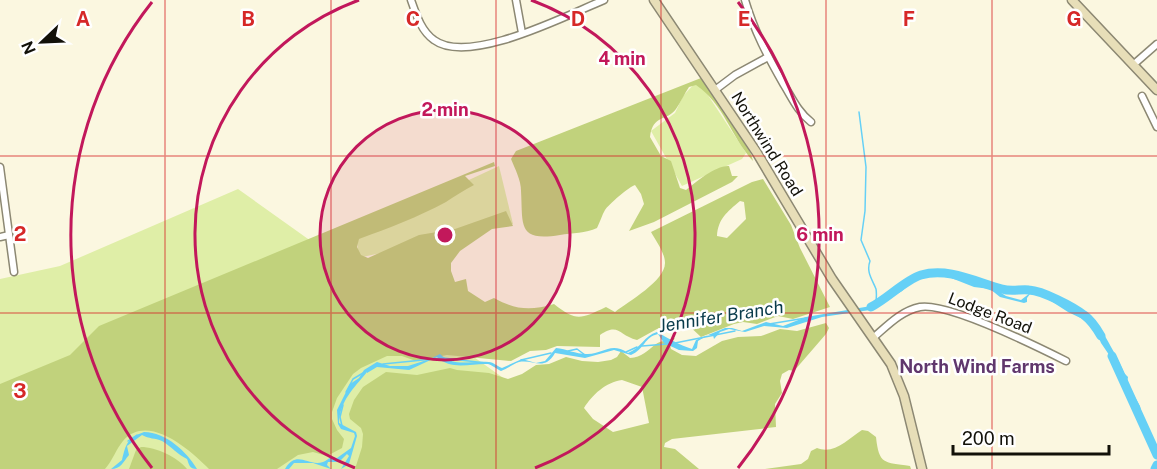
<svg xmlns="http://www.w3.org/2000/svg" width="1157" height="469" font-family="'Public Sans',sans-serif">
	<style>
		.green { fill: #dfeea7 }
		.forest { fill: #c1d27c; fill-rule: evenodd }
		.water { fill: #65d0f6 }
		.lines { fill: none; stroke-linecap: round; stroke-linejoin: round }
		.stream { stroke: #65d0f6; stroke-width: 1.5 }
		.river { stroke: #65d0f6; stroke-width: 9 }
		.street-casing { stroke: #8c8873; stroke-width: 9 }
		.secondary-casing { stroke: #8c8873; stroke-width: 11 }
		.street { stroke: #fff; stroke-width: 6 }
		.secondary { stroke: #e7deb8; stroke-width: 8 }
		.grid { fill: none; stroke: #d62828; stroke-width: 1.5; stroke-opacity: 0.55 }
		.ring { fill: none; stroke: #c2185b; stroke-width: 3 }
		.labels { text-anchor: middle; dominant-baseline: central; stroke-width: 5; stroke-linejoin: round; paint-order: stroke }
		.street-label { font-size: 16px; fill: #121109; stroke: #fff }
		.water-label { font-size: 18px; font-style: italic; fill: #093b4b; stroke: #fff }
		.neighbourhood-label { font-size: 18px; font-weight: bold; fill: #60376d; stroke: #fff }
		.grid-label { font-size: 20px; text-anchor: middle; font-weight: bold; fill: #d62828; stroke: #fff; stroke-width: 5; stroke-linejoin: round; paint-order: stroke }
		.centre { fill: #c2185b; stroke: #fff; stroke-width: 3 }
		.ring-label { font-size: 18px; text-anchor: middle; font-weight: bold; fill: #c2185b; stroke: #fff; stroke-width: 5; stroke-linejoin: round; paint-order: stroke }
	</style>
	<rect width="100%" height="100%" fill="#fbf7e0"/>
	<g class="green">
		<polygon points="698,80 746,153 742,159 682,186 651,131 675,113 683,96"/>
		<polygon points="499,166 513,224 358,258 357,232"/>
		<polygon points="238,189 607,452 661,469 0,469 0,279 60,266"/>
	</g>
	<g class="forest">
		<path d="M701 78C716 97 729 115 740 136 745 145 751 150 753 161 731 137 724 104 696 85L689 87C684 94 681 102 676 109 666 122 653 114 650 137L661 156 671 161 680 188 686 190C696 182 716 165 729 166L732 176H738L732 182 654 222 629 231 644 204 641 194 635 185C630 186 608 205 605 210 602 215 600 222 597 228 586 233 572 233 560 235 517 242 523 225 521 191 521 180 515 169 511 159L516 151Z"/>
		<path d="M494 162 495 166 465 176 474 185C464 190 455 196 446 202 418 217 389 228 359 239L357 247 361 255 368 258 419 235 455 229 506 211 513 226 492 229 460 251 451 263V271L455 282 466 279 468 291 485 302 494 298C516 310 530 311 554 304 577 322 580 319 606 307L615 312C629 301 665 281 665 263 665 253 656 241 651 232L752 182 763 179 791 225 800 248 830 307 793 319 778 316 757 324 743 322 734 324 701 337 686 323 681 321 657 329 637 340C619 336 619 322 600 335V347L557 346 546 350 530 351 511 361 447 355 416 361 402 356H387L361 368 353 374 337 398 332 412V419L337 430 344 439 342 448 327 456 313 452 298 455 277 469H209C191 451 148 412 123 441 116 449 113 460 105 469H0V384L70 355 99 326ZM740 201 744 202 746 219 727 238 717 236C718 219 727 212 740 201Z"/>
		<path d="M826 323 829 328 826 334 794 371 789 370 782 374 780 381 782 393 775 404 776 427 672 439 665 443 664 447 675 449 699 469H355L362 447 363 434 361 428 350 419 349 414 354 400 363 387 386 372 417 375 450 368 457 370 489 373 508 379 522 374 536 365 549 364 566 357 582 361 598 362 611 360 617 357 621 351 630 358C642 357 647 351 656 344 660 341 669 340 675 338L670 345 671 349 682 355 696 356 722 341 738 337 761 336 780 329 797 331ZM622 380 642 387 649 423 613 432 593 419 584 408C592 395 606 382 622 380Z"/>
		<path d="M862 430 868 431 876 437C879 465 884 462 910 466L911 469H765L801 464 808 459 811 451 817 448C834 455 848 439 862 430Z"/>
		<path d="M141 447C156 447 177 457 187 469H129L136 450Z"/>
	</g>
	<g class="water">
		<path d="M925 272 952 275 970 283 992 287 1006 296 1021 300 1030 293 1042 292C1052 297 1060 305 1069 310 1078 315 1085 313 1095 321 1100 325 1123 368 1124 373L1128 377 1127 383 1140 406 1146 433 1152 442 1157 445V449L1146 438 1134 404 1120 371 1101 343 1093 324 1068 312 1040 294H1030L1027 298V302L1024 303 1000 297 990 289 974 287 941 274 933 277 917 276 902 291 870 310 822 317 787 328 764 326 745 332 729 329 720 332 714 339 713 335H708L698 341 697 348 693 351 679 350 664 343 658 334C644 337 645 349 631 355L614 350 585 358 555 353C544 372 534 359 519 362 513 364 507 369 501 371 497 369 492 365 488 364 472 363 451 371 437 357L409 370 377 367 367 373V372C353 389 340 401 339 423L356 432 357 436 349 464 341 469 349 456 347 454 339 462H328L327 465 331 469 313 463H294L289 469H285C297 449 308 467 323 462 326 461 329 458 332 457L337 458 351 448 355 436 354 433 341 429 338 424 337 410 350 384 359 378 364 370 377 362 390 366H408L430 359 440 354C455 368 470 360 489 362 493 362 499 367 502 368L522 359 536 363 545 361 556 348C566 349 576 354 586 354 603 355 610 341 628 353 641 348 644 336 657 332 668 338 679 345 692 349L696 340 725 328H732L742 331 766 322 783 326 806 317 871 306 900 290 907 282 917 275Z"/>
		<path d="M144 432C166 432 187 452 197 469 189 469 189 464 187 459 177 454 172 447 162 441 155 438 149 439 142 435L127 446 129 455C123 462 121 469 111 469L122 460C126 444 127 438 144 432Z"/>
	</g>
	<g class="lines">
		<g class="stream">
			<path d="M859 112 866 167 865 211 861 240 870 261C866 272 872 279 876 289 877 294 876 299 876 304"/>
			<polyline points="769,324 812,317"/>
			<polyline points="675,343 735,331"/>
			<polyline points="642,346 667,344"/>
			<polyline points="568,351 577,349 585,355"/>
			<polyline points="626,352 637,347"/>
			<polyline points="521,360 551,353"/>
			<polyline points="383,364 443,358 486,363"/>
			<polyline points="346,392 353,379 363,373"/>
			<polyline points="342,426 340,417 343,405"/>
			<polyline points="128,441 137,435"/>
		</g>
		<g class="river">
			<path d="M871 307C887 299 905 280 921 275 948 267 976 282 1002 289 1011 292 1020 289 1029 290 1043 291 1072 306 1084 315 1091 320 1097 329 1101 336"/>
			<polyline points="1112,356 1157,455"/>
			<polyline points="1155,469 1157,465"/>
		</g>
		<g class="street-casing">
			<g id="street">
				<path d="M411 0C416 14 421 31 434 40 469 66 567 15 604 0"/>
				<polyline points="516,0 522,33"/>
				<path d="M745 0C754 31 768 57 784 85 792 98 798 112 811 122"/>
				<polyline points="1133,65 1157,44"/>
				<polyline points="715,90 735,75 768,57"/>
				<polyline points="1142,96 1157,127"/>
				<polyline points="0,167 14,272"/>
				<polyline points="0,237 9,235"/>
				<path d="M874 337C888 325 901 311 920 307 948 302 1038 347 1066 361"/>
			</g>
		</g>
		<g class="secondary-casing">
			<g id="secondary">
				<polyline points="654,0 757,153 832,279 891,364 904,396 922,469"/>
				<polyline points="1072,0 1157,90"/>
			</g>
		</g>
		<use href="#street" class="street"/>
		<use href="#secondary" class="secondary"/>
	</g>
	<path class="grid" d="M165 0V469M331 0V469M496 0V469M661 0V469M826 0V469M992 0V469M0 156H1157M0 313H1157"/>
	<circle cx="445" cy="235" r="125" fill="#c2185b" fill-opacity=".12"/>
	<g class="ring">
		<circle cx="445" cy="235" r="125"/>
		<path d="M355 468A250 250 0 0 1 359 0M531 0A250 250 0 0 1 535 468"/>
		<path d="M152 468A375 375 0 0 1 152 2M738 2A375 375 0 0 1 738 468"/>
	</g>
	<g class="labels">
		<g class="street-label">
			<text transform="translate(767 144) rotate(58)">Northwind Road</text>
			<text transform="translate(990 313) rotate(21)">Lodge Road</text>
		</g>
		<g class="water-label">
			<text transform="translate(721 316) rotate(-9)">Jennifer Branch</text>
		</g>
		<g class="neighbourhood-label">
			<text x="977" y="366">North Wind Farms</text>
		</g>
	</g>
	<g class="grid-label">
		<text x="83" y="26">A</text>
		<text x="248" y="26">B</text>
		<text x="413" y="26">C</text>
		<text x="578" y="26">D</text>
		<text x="744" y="26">E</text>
		<text x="909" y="26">F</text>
		<text x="1074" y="26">G</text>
		<text x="20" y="241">2</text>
		<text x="20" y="398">3</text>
	</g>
	<circle cx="445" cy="235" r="9" class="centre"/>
	<g class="ring-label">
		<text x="622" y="65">4 min</text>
		<text x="445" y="116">2 min</text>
		<text x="820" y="241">6 min</text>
	</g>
	<g transform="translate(42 42) rotate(247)" stroke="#ffffff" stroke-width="4.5" paint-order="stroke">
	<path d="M0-4.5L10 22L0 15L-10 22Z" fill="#121109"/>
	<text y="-9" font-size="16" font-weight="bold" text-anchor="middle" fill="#121109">N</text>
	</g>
	<path d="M953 445v9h156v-9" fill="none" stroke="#121109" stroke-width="3"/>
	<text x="962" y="445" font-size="18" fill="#121109" stroke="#ffffff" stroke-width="4.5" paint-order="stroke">200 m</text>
</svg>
